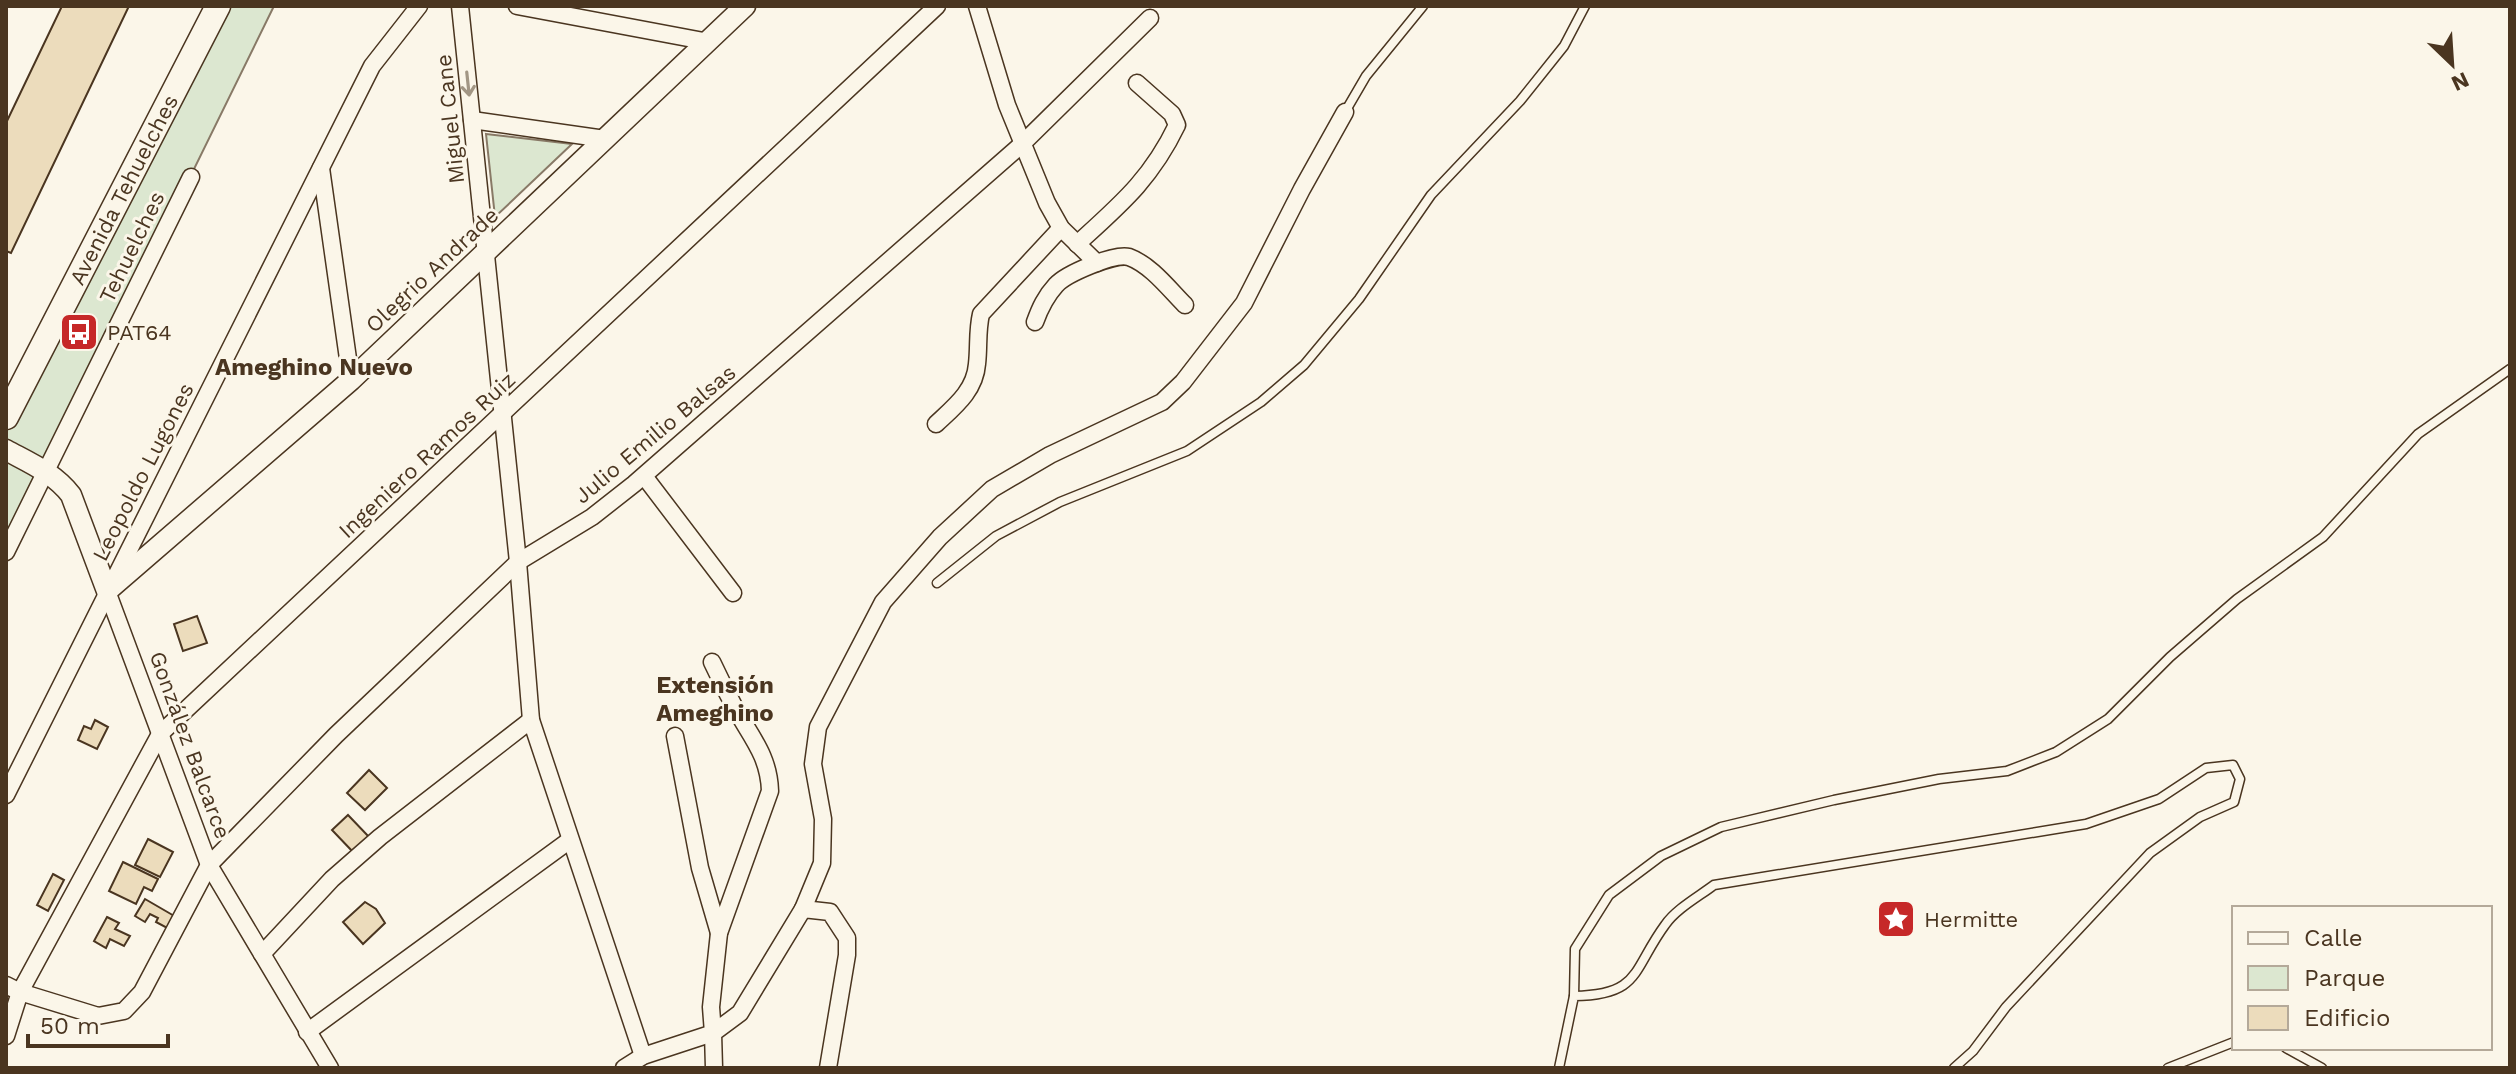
<svg xmlns="http://www.w3.org/2000/svg" width="2516" height="1074" font-family="'Work Sans',sans-serif">
	<style>
		.green { fill: #dce7d0; stroke: #887966; stroke-width: 2 }
		.building { fill: #ecdcbc; stroke: #4a3520; stroke-width: 2 }
		.lines { fill: none; stroke-linecap: round; stroke-linejoin: round }
		.service-casing { stroke: #4a3520; stroke-width: 11 }
		.minor-casing { stroke: #4a3520; stroke-width: 19 }
		.tertiary-casing { stroke: #4a3520; stroke-width: 23 }
		.secondary-casing { stroke: #4a3520; stroke-width: 27 }
		.service { stroke: #fbf6e9; stroke-width: 8 }
		.minor { stroke: #fbf6e9; stroke-width: 16 }
		.tertiary { stroke: #fbf6e9; stroke-width: 20 }
		.secondary { stroke: #fbf6e9; stroke-width: 24 }
		.oneway { stroke: #a29684 }
		.labels { text-anchor: middle; dominant-baseline: central; stroke-width: 6; stroke-linejoin: round; paint-order: stroke }
		.street-label { font-size: 22px; fill: #4a3520; stroke: #fbf6e9 }
		.poi-label { font-size: 22px; fill: #4a3520; stroke: #fbf6e9; text-anchor: start }
		.neighbourhood-label { font-size: 24px; font-weight: bold; fill: #4a3520; stroke: #fbf6e9 }
	</style>
	<rect width="100%" height="100%" fill="#fbf6e9"/>
	<g class="green">
		<polygon points="218,6 274,6 6,552 6,417"/>
		<polygon points="486,134 572,144 495,217"/>
	</g>
	<g class="building">
		<polygon points="62,6 129,6 11,253 6,251 6,123"/>
		<polygon points="197,616 207,643 183,651 174,624"/>
		<polygon points="95,720 108,727 97,749 78,740 84,726 91,729"/>
		<polygon points="369,770 387,788 365,810 347,793"/>
		<polygon points="348,815 370,838 354,853 332,830"/>
		<polygon points="148,839 173,852 160,877 135,865"/>
		<polygon points="123,862 158,879 152,891 144,887 136,904 109,891"/>
		<polygon points="53,874 64,880 48,911 37,905"/>
		<polygon points="145,899 176,917 169,929 156,922 158,918 150,914 145,922 135,916"/>
		<polygon points="365,902 376,909 385,923 363,944 343,922"/>
		<polygon points="107,917 119,923 115,929 130,936 124,946 110,939 106,948 94,941"/>
	</g>
	<g class="lines">
		<g class="service-casing">
			<g id="service">
				<polyline points="1345,112 1366,76 1423,6"/>
				<polyline points="937,583 996,536 1060,502 1187,451 1261,402 1304,365 1359,299 1431,195 1520,101 1564,46 1585,6"/>
				<polyline points="1574,996 1575,949 1609,895 1661,856 1721,827 1834,800 1939,779 2007,771 2056,752 2108,719 2170,657 2237,599 2323,537 2418,434 2510,369"/>
				<polyline points="2286,1048 2322,1068"/>
				<path d="M1559 1068 1574 996C1641 995 1632 970 1665 925 1676 909 1698 897 1714 885L2086 824 2159 799 2206 768 2233 765 2240 779 2234 802 2200 817 2150 853 2006 1007 1973 1051 1954 1068"/>
				<polyline points="2168,1068 2234,1042"/>
			</g>
		</g>
		<g class="minor-casing">
			<g id="minor">
				<polyline points="460,6 518,562 531,720 643,1056"/>
				<polyline points="517,6 709,42"/>
				<polyline points="977,6 1007,105 1047,203 1061,228 1097,263"/>
				<polyline points="472,120 605,139"/>
				<polyline points="321,168 351,380"/>
				<path d="M1077 244C1121 204 1151 179 1177 125L1172 114 1137 83"/>
				<path d="M1035 322C1040 308 1045 297 1056 285 1066 274 1114 253 1129 257 1151 265 1169 289 1185 305"/>
				<path d="M936 424C954 407 975 391 977 364 979 347 977 331 981 314L1061 228"/>
				<polyline points="644,476 733,593"/>
				<polyline points="6,552 191,177"/>
				<polyline points="107,591 209,865 330,1068"/>
				<polyline points="675,736 700,868 719,933"/>
				<polyline points="6,795 372,66 419,6"/>
				<polyline points="803,909 822,863 823,819 813,764 818,727 883,602 940,537 992,489 1050,455 1162,402 1183,382 1244,303 1302,189 1345,112"/>
				<polyline points="262,954 332,879 380,837 531,720"/>
				<polyline points="6,985 20,992 98,1016 124,1011 142,992 209,865 336,735 518,562 592,517 634,484 1021,145 1150,18"/>
				<polyline points="307,1032 570,840"/>
				<polyline points="6,1036 20,992 160,734 937,6"/>
				<path d="M624 1068 643 1056 713 1033 711 1007 719 933 770 791C769 756 751 737 735 708 727 693 719 677 712 662"/>
				<polyline points="714,1068 713,1033 740,1013 803,909 830,912 847,938 847,955 828,1068"/>
			</g>
		</g>
		<g class="tertiary-casing">
			<path id="tertiary" d="M6 450C30 463 54 473 71 495L107 591 351 380 745 6"/>
		</g>
		<g class="secondary-casing">
			<g id="secondary">
				<path id="s1" d="M6 417 218 6"/>
			</g>
		</g>
		<use href="#service" class="service"/>
		<use href="#minor" class="minor"/>
		<use href="#tertiary" class="tertiary"/>
		<use href="#secondary" class="secondary"/>
	</g>
	<defs><path id="oneway-shaft" d="M-6 0H5M1.5-3L5.5 0L1.5 3" fill="none" stroke-width="1.6" stroke-linecap="round" stroke-linejoin="round" transform="scale(2)"/></defs>
	<use class="oneway" href="#oneway-shaft" transform="translate(468 84) rotate(84)"/>
	<defs>
		<g id="bus-square" transform="scale(2)"><rect x="-9" y="-9" width="18" height="18" rx="4" fill="#c62828" stroke="#fbf6e9"/><path d="M-5-6H5V4H4V6H2V4H-2V6H-4V4H-5ZM-3.5-4V0h7V-4ZM-3.5 1.2v1.5H-2V1.2ZM2 1.2v1.5H3.5V1.2Z" fill="#fff"/></g>
		<g id="sight-square" transform="scale(2)"><rect x="-9" y="-9" width="18" height="18" rx="4" fill="#c62828" stroke="#fbf6e9"/><path d="M0-6L1.8-2.2L6-1.7L2.9 1.2L3.7 5.4L0 3.3L-3.7 5.4L-2.9 1.2L-6-1.7L-1.8-2.2Z" fill="#fff"/></g>
	</defs>
	<g fill-rule="evenodd">
		<use href="#bus-square" x="79" y="332"/>
		<use href="#sight-square" x="1896" y="919"/>
	</g>
	<g class="labels">
		<g class="street-label">
			<text transform="translate(450 119) rotate(-96)">Miguel Cane</text>
			<text stroke="none"><textPath href="#s1" startOffset="256">Avenida Tehuelches</textPath></text>
			<text transform="translate(132 247) rotate(-64)">Tehuelches</text>
			<text transform="translate(432 270) rotate(-43)">Olegrio Andrade</text>
			<text transform="translate(655 434) rotate(-40)">Julio Emilio Balsas</text>
			<text transform="translate(427 455) rotate(-43)">Ingeniero Ramos Ruiz</text>
			<text transform="translate(143 472) rotate(-63)">Leopoldo Lugones</text>
			<text transform="translate(190 745) rotate(70)">González Balcarce</text>
		</g>
		<g class="poi-label">
			<text x="107" y="332">PAT64</text>
			<text x="1924" y="919">Hermitte</text>
		</g>
		<g class="neighbourhood-label">
			<text x="314" y="367">Ameghino Nuevo</text>
			<text x="715" y="685">Extensión<tspan x="715" dy="28">Ameghino</tspan></text>
		</g>
	</g>
	<rect width="2516" height="1074" fill="none" stroke="#4a3520" stroke-width="16"/>
	<rect x="2232" y="906" width="260" height="144" fill="#fbf6e9" stroke="#b4a999" stroke-width="2"/>
	<rect x="2248" y="932" width="40" height="12" fill="#fbf6e9" stroke="#b4a999" stroke-width="2"/>
	<text x="2304" y="946" font-size="24" fill="#4a3520">Calle</text>
	<rect x="2248" y="966" width="40" height="24" fill="#dce7d0" stroke="#b4a999" stroke-width="2"/>
	<text x="2304" y="986" font-size="24" fill="#4a3520">Parque</text>
	<rect x="2248" y="1006" width="40" height="24" fill="#ecdcbc" stroke="#b4a999" stroke-width="2"/>
	<text x="2304" y="1026" font-size="24" fill="#4a3520">Edificio</text>
	<g transform="translate(2452 64) rotate(155)" stroke="#fbf6e9" stroke-width="6" paint-order="stroke">
	<path d="M0-6L14 30L0 20L-14 30Z" fill="#4a3520"/>
	<text y="-12" font-size="22" font-weight="bold" text-anchor="middle" fill="#4a3520">N</text>
	</g>
	<path d="M28 1034v12h140v-12" fill="none" stroke="#4a3520" stroke-width="4"/>
	<text x="40" y="1034" font-size="24" fill="#4a3520" stroke="#fbf6e9" stroke-width="6" paint-order="stroke">50 m</text>
</svg>
